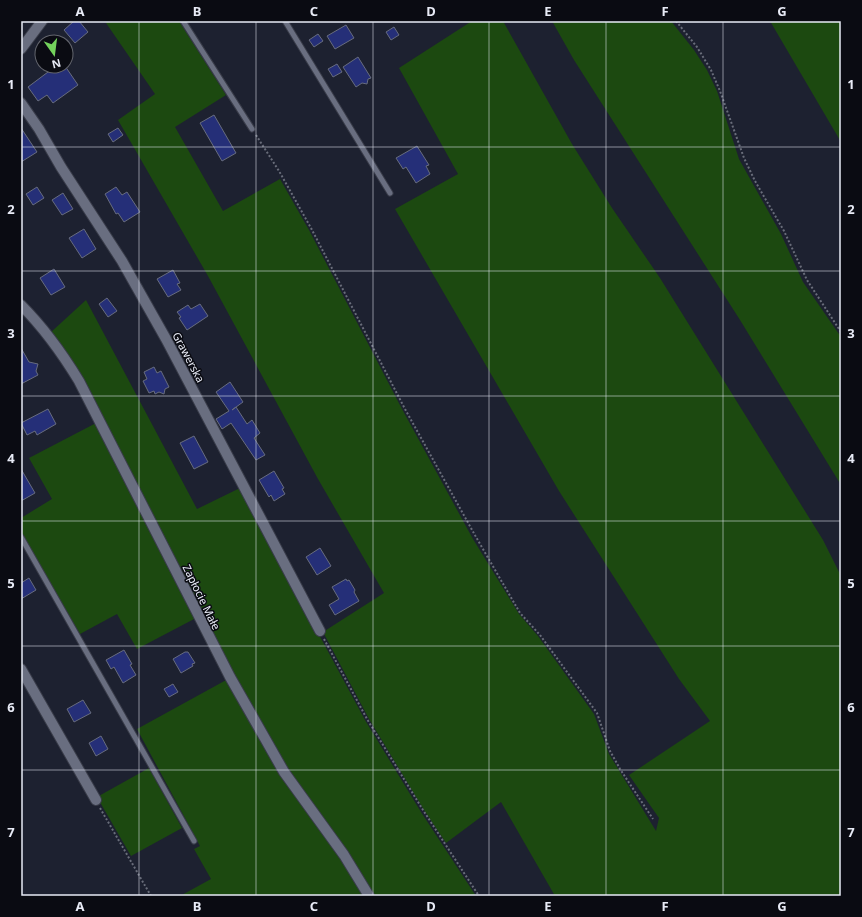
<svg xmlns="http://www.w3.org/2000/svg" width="862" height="917" font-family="'Noto Sans',sans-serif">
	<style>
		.green { fill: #1c4910 }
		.building { fill: #252f78; stroke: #676c7e }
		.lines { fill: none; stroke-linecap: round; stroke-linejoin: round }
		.service-casing { stroke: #393c49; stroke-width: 7 }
		.minor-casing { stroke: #393c49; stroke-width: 12 }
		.path { stroke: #696d7a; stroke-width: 2; stroke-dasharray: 2 2; stroke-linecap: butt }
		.service { stroke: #696e80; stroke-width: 5 }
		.minor { stroke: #696e80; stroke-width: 10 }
		.grid { fill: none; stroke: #e8ebf6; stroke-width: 1; stroke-opacity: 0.55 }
		.labels { text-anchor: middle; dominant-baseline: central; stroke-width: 3; stroke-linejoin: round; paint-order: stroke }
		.street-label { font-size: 11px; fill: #e8ebf6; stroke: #0a0b12 }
		.neatline { fill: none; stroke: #e8ebf6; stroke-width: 1.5 }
		.grid-label { font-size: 13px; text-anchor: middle; font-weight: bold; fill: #e8ebf6 }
	</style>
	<rect width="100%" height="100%" fill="#1d2130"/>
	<g class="green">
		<polygon points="108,21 179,21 226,95 175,127 223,211 280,179 309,230 402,409 473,539 519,614 538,636 594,714 609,754 656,831 659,818 629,775 710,721 679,679 559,491 395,209 458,174 399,68 472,21 503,21 572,144 612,208 660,278 823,540 841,576 841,896 555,896 501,802 446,843 424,810 369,719 323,632 384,593 318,479 208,276 118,120 155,94 106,23"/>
		<polygon points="552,21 671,21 694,50 707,70 717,91 739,159 781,234 803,282 841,337 841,485 740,320 574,60"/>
		<polygon points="770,21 841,21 841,142"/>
		<polygon points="86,300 197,509 240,488 365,720 421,812 476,896 372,896 287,771 233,677 50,333"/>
		<polygon points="98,422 196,618 137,649 117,614 80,634 21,532 21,518 52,499 29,458"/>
		<polygon points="228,679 365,896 180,896 211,879 194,849 200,846 137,729"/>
		<polygon points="149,768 182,828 131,856 97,797"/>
	</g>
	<g class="building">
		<polygon points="74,21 79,21 88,32 75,43 64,30"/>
		<polygon points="346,25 354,38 335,49 327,36"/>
		<polygon points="394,27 399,35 391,40 386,32"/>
		<polygon points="318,34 323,41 314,47 309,40"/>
		<polygon points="358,57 371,78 368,79 367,84 362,83 356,87 343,67"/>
		<polygon points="337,64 342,72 333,77 328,69"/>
		<polygon points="56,66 65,66 78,85 53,103 47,95 38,101 28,87"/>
		<polygon points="214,115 236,153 222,161 200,123"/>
		<polygon points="21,128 37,152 21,162"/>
		<polygon points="118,128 123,135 113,142 108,134"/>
		<polygon points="417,146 429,165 426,166 430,174 416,183 406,167 403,169 396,158"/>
		<polygon points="37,187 44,198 33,205 26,194"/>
		<polygon points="116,187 122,195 127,192 140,212 124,222 118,213 116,214 105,194"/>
		<polygon points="63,193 73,209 62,215 52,200"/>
		<polygon points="84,229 96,249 82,258 69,238"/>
		<polygon points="54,269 65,287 51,295 40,278"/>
		<polygon points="173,270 180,283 177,284 181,290 168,297 157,279"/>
		<polygon points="107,298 117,311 108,317 99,304"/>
		<polygon points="200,304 208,316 187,330 179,318 181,317 177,312 188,305 191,309"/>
		<polygon points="21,348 29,362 38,364 36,371 38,375 21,384"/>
		<polygon points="154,367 157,373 161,371 169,387 165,389 164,394 159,392 155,394 154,391 149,393 143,381 147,379 144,372"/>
		<polygon points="230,382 243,402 232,410 236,407 247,424 252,420 260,433 254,438 265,455 256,460 231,423 222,429 216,419 229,411 216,392"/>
		<polygon points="48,409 56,424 37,435 35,431 27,435 21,423"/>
		<polygon points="194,436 208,462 194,469 180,443"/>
		<polygon points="21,469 35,493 21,501"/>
		<polygon points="274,471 284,488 282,489 285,494 274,501 271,495 269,497 259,480"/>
		<polygon points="320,548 331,566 317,575 306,557"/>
		<polygon points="29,578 36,590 21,599 21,583"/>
		<polygon points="346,579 347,581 349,580 355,590 354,592 359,601 335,615 329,605 339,599 332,587"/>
		<polygon points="124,650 132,664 130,665 136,675 123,683 114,667 111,669 106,660"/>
		<polygon points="185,652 188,652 195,663 192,664 193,666 181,673 173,659"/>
		<polygon points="173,684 178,692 169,697 164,689"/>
		<polygon points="83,700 91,713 74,722 67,709"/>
		<polygon points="101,736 108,749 96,756 89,743"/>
	</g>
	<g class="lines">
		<g class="service-casing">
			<g id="service">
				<polyline points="183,21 252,129"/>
				<polyline points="285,21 390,193"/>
				<polyline points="21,537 194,841"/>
			</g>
		</g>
		<g class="minor-casing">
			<g id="minor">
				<polyline points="21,49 42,21"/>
				<polyline points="21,103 39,129 61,167 122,261 166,339 320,631"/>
				<path d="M21 305C44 328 62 353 79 381L230 677 284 772 344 855 369 896"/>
				<polyline points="21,669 96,800"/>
			</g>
		</g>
		<g class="path">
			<polyline points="676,21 697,47 711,70 720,91 744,158 755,181 784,231 807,280 841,332"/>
			<polyline points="256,135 279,171 311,228 405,409 476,537 520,613 540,635 597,713 610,751 620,769 653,819"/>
			<polyline points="324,639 367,719 423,810 479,896"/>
			<polyline points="100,808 151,896"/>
		</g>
		<use href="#service" class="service"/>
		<use href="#minor" class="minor"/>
	</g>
	<path class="grid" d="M139 21V896M256 21V896M373 21V896M489 21V896M606 21V896M723 21V896M21 147H841M21 271H841M21 396H841M21 521H841M21 646H841M21 770H841"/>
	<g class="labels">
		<g class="street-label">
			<text transform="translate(189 357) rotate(62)">Grawerska</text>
			<text transform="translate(202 597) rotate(64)">Zapłocie Małe</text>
		</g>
	</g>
	<rect width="862" height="917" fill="none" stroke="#0a0b12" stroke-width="44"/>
	<g transform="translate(54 54) rotate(166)"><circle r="19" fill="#0a0b12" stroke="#63656d"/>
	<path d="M0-3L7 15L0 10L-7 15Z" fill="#73d25c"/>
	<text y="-6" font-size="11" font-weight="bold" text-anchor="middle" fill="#e8ebf6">N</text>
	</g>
	<rect x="22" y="22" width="818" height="873" class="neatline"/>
	<g class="grid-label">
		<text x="80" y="16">A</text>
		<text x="197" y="16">B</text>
		<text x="314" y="16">C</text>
		<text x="431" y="16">D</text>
		<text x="548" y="16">E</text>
		<text x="665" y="16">F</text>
		<text x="782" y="16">G</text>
		<text x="11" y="89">1</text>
		<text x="851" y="89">1</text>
		<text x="11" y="214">2</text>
		<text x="851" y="214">2</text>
		<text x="11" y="338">3</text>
		<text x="851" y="338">3</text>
		<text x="11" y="463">4</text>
		<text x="851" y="463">4</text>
		<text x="11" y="588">5</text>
		<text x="851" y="588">5</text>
		<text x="11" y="712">6</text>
		<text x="851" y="712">6</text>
		<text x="11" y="837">7</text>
		<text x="851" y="837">7</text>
		<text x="80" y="911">A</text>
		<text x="197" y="911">B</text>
		<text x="314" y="911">C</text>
		<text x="431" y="911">D</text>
		<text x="548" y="911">E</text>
		<text x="665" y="911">F</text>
		<text x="782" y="911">G</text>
	</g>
</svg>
